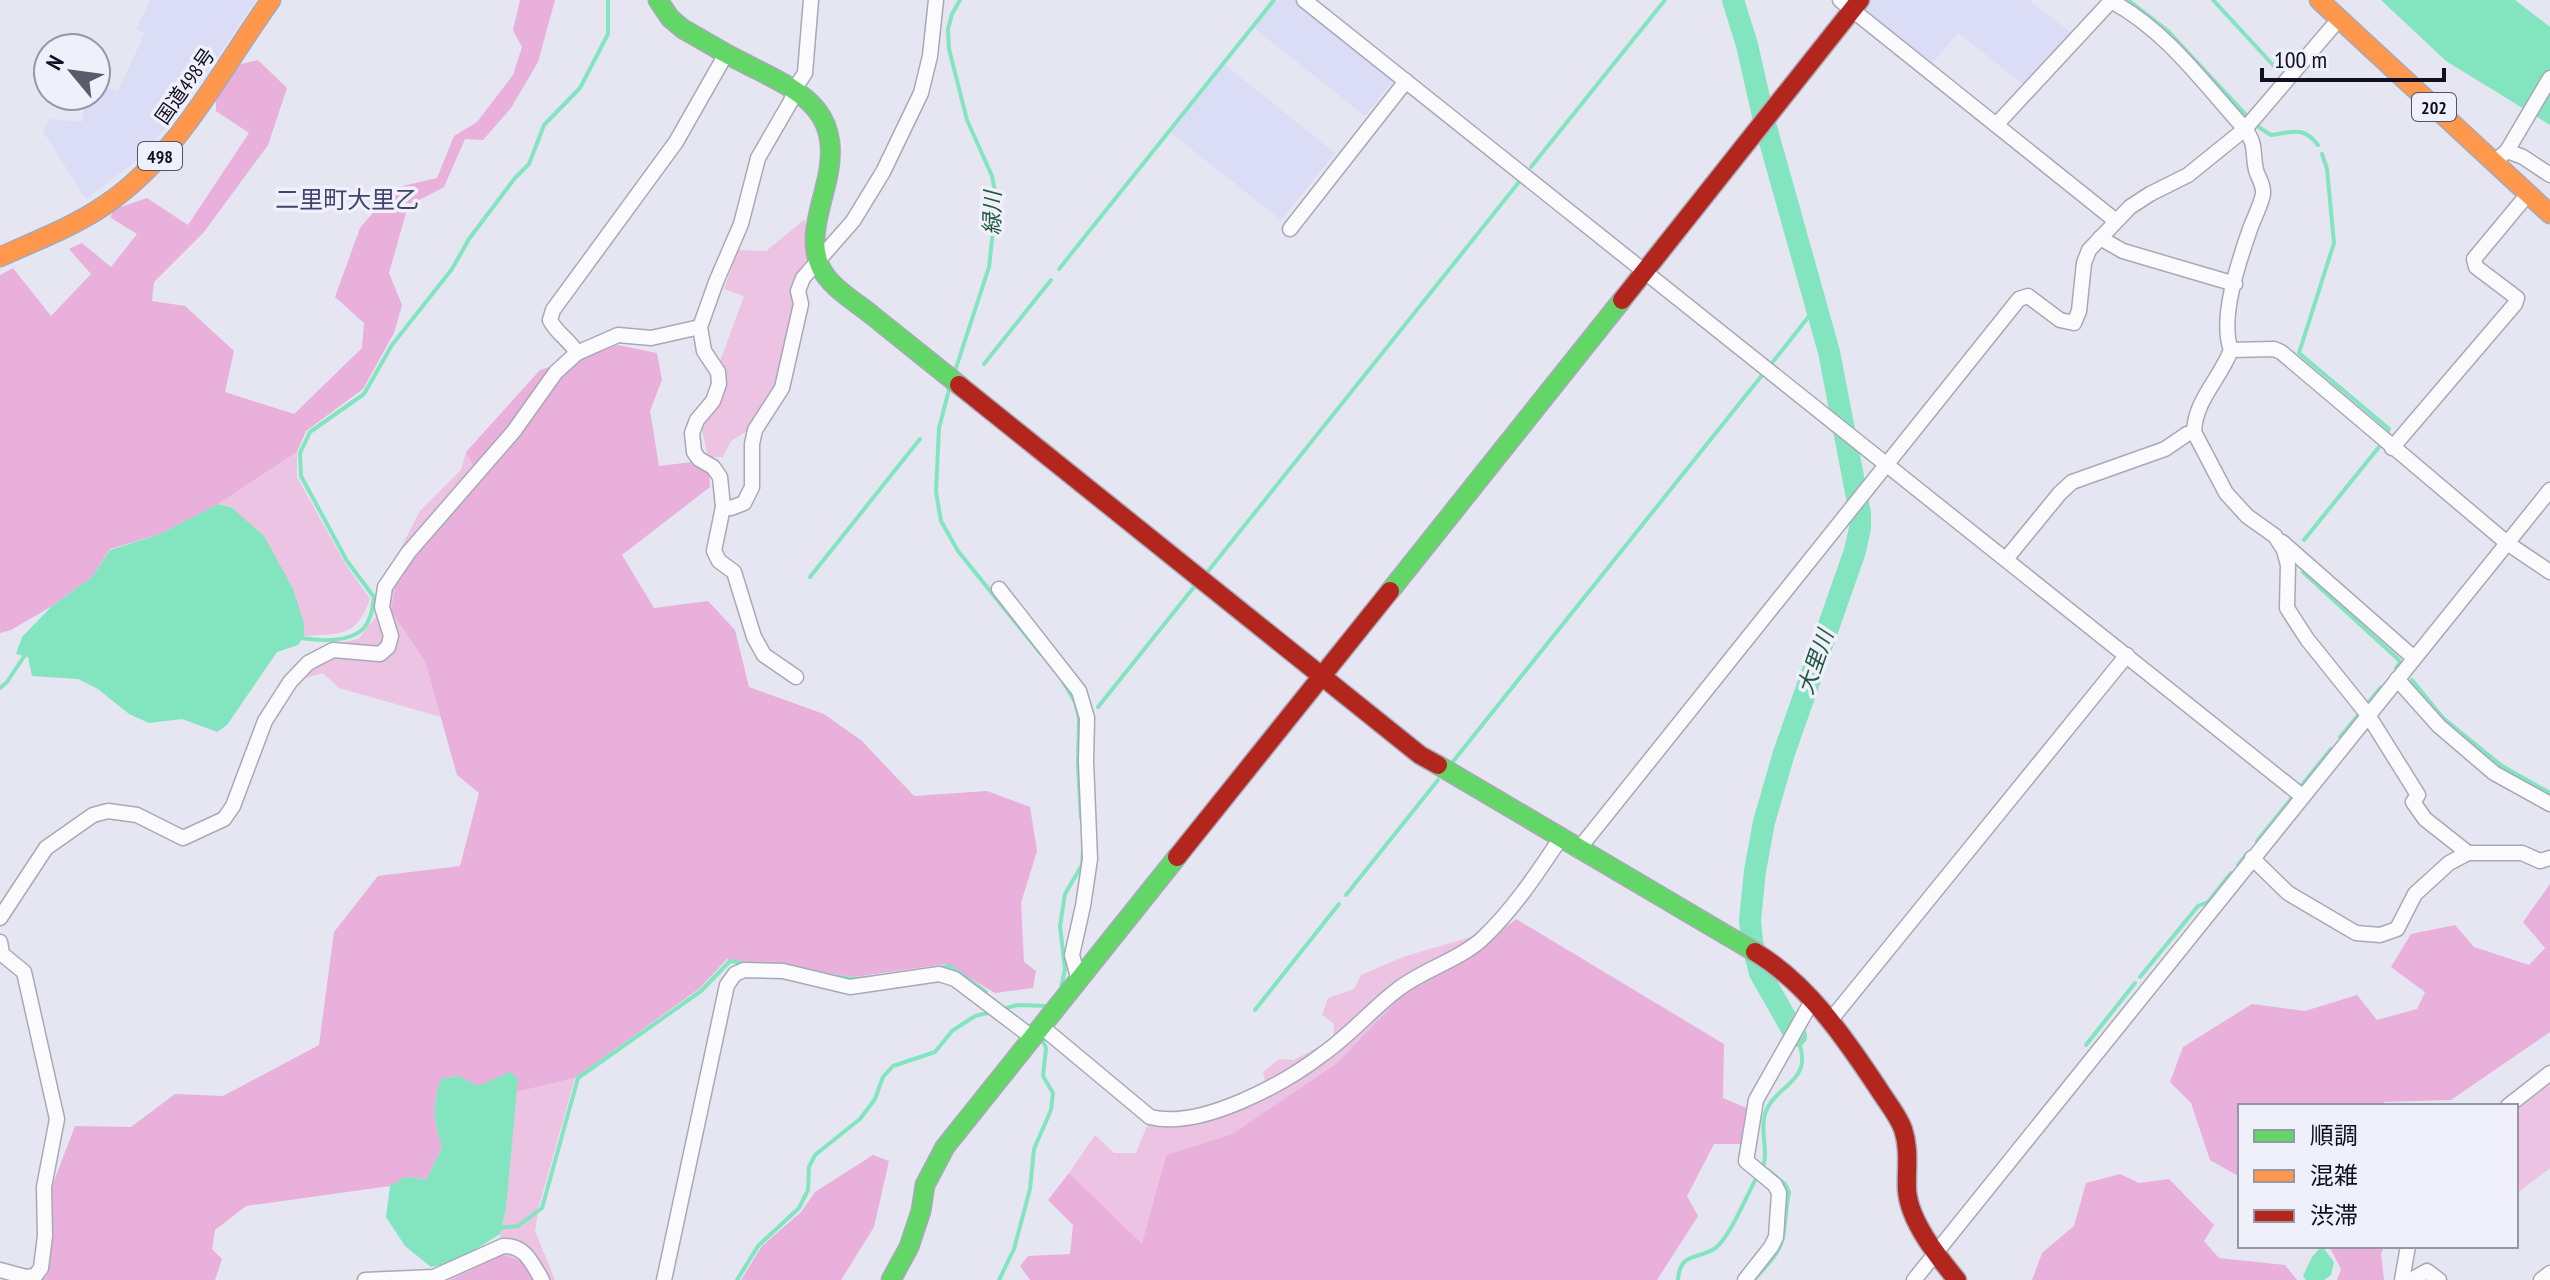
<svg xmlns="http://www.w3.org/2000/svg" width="2550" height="1280" font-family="'PT Sans Narrow','Noto Sans JP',sans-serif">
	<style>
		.built { fill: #dbdcf5 }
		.green { fill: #edc3e3 }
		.forest { fill: #e8b0da }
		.water { fill: #82e5bf }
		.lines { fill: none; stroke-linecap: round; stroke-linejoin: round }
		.stream { stroke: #82e5bf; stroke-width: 4 }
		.river { stroke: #82e5bf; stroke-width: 22 }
		.street-casing { stroke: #a8a9b7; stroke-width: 17 }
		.fast-casing { stroke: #a8a9b7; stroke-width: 21 }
		.slow-casing { stroke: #a8a9b7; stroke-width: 21 }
		.jam-casing { stroke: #a8a9b7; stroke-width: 21 }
		.street { stroke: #fbfbfd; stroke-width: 14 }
		.fast { stroke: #63d668; stroke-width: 18 }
		.slow { stroke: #ff974d; stroke-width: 18 }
		.jam { stroke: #b3261e; stroke-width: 18 }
		.labels { text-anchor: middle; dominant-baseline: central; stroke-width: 7; stroke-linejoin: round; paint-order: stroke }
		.shield { fill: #eff0fa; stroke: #535363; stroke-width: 2 }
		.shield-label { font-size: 18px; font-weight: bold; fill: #101022 }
		.street-label { font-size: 20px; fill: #101022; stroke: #eff0fa }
		.water-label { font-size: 22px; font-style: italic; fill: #205840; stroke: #eff0fa }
		.quarter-label { font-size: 24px; fill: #42436d; stroke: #eff0fa }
	</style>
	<rect width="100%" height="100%" fill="#e5e6f2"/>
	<g class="built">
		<polygon points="150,0 256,0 177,116 131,165 86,199 43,131 50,119 82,122 86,96 96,96 96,84 118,91 145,33 136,30"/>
		<polygon points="1277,0 1294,0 1394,79 1365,116 1254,28"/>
		<polygon points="1865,0 2029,0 2074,35 2024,85 1958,33 1929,67 1858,9"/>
		<polygon points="1225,65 1335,153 1281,220 1171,133"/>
	</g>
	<g class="green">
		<polygon points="805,219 810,262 792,286 794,308 775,389 752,428 731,441 723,457 708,457 701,426 721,401 725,374 720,361 744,296 724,289 738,250 766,251"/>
		<path d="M297 452V477L346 565 370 599C356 638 341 633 304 636V623L232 507 218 504Z"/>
		<polygon points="466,452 479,479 391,610 425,661 441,717 339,688 323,673 303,679 329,645 358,639 376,617 379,590 420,511 461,470"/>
		<polygon points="1474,936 1486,943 1406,991 1336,1064 1232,1134 1166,1155 1142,1245 1069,1173 1095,1135 1114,1153 1136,1153 1147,1126 1158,1117 1217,1106 1265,1081 1263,1072 1279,1059 1294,1060 1333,1039 1334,1024 1322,1015 1328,998 1354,989 1361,975 1403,957"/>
		<polygon points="575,1078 539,1206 535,1231 555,1280 534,1280 524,1261 502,1255 500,1234 506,1209 516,1092"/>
		<polygon points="2550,1078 2550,1168 2516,1194 2516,1106"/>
	</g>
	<g class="forest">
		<polygon points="520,0 555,0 538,62 511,108 483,140 465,139 444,187 408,206 389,273 402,305 394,333 363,389 306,431 297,452 218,504 160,534 110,549 92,577 52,606 11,630 0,633 0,275 13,268 51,316 91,274 69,249 82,243 111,267 137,234 111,218 112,210 147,198 188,225 249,133 216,111 216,99 241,64 258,60 287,88 268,145 204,232 154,282 152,301 185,306 234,351 225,392 294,414 362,348 364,323 335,297 360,228 394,188 437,178 454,136 477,122 513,75 522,47 513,30"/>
		<path d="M618 345 657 353 662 380 650 411 659 466 692 462 709 472 710 487 622 555 654 608 708 601 735 630 749 687 824 714 862 741 914 796 987 791 1030 807 1037 851 1021 903 1024 962 1036 971 1033 988 995 993 946 964 854 977 727 959 700 988 575 1078 516 1092 518 1079 478 1086 458 1076 441 1079C432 1107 433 1119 442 1147L427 1179 405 1177 390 1186 246 1206 215 1230 212 1249 222 1259 215 1280H42L47 1275 51 1189 75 1126 131 1127 175 1094 223 1096 319 1045 334 932 378 876 460 866 479 793 457 775 425 661 391 611 397 580 479 479 466 452 540 370Z"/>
		<polygon points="2550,884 2550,1032 2451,1100 2384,1102 2383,1106 2240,1106 2240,1177 2210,1160 2191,1103 2170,1082 2183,1047 2252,1004 2305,1011 2357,995 2377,1020 2417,1009 2425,992 2391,967 2411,934 2455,925 2474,947 2529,965 2545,948 2523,922"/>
		<polygon points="1516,919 1724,1044 1723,1098 1749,1109 1742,1144 1714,1144 1687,1196 1698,1216 1657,1280 1030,1280 1020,1266 1028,1256 1070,1254 1073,1225 1048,1200 1069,1173 1142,1244 1166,1155 1232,1134 1336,1064 1406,991 1486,943"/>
		<polygon points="873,1155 889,1161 874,1227 841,1280 741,1280 762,1246 801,1212 815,1192"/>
		<polygon points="2120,1174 2139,1183 2169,1179 2214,1225 2204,1241 2219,1258 2285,1265 2297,1280 2032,1280 2042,1253 2074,1226 2086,1183"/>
		<polygon points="2329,1246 2384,1246 2381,1254 2384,1280 2337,1280 2341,1269"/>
		<polygon points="502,1255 524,1261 534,1280 450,1280"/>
	</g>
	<g class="water">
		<polygon points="2381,0 2515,0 2550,27 2550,125 2446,61"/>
		<polygon points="218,504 231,507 264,536 293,589 304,623 304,636 298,645 277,652 227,725 217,732 182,719 149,723 129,714 98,689 78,679 32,676 28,657 16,654 22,637 52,606 92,577 110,550 160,534"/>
		<path d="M510 1072 518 1078 506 1209 500 1234 456 1262 431 1267 405 1246 386 1217 390 1186 405 1177 427 1179 442 1147C433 1119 432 1107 441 1079L458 1076 478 1086Z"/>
		<polygon points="2322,1246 2334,1262 2331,1275 2324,1280 2306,1280 2303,1276 2312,1257"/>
	</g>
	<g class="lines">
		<g class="stream">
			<polyline points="2128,0 2168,31 2248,117"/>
			<polyline points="2213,0 2274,66"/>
			<path d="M2254 124 2271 135C2293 132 2304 126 2318 145"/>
			<polyline points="2322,154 2327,169 2334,243 2299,353 2389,429 2386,434"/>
			<polyline points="1531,167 1665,0"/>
			<polyline points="1059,269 1274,0"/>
			<polyline points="1772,363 1817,306"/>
			<polyline points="984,364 1051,280"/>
			<polyline points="954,374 989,267 995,213 995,192 992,176 967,120 949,49 948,29 952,14 960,0"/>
			<polyline points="950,386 939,428 936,492 941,521 958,551 1041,654"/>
			<polyline points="2304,540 2383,442"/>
			<polyline points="1209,570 1519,182"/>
			<polyline points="2303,572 2399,660 2400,663 2396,668"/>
			<polyline points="810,577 920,439"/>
			<path d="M301 638C319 641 350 643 364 628 371 620 373 607 374 597L347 561 301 476 300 453 310 432 364 394 392 345 452 269 469 239 515 178 529 164 544 125 580 88 608 34V0"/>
			<polyline points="1062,680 1075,702 1079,718 1078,766 1081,818"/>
			<polyline points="2412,680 2443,718 2502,766 2550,793"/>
			<polyline points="0,688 7,682 27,652"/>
			<polyline points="2368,703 2381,687"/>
			<polyline points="1098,707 1194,587"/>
			<polyline points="2340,737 2359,714"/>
			<polyline points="1451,764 1763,374"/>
			<polyline points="2302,785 2331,749"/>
			<polyline points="2257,841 2291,799"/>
			<polyline points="2238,865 2246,855"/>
			<polyline points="1346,895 1438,780"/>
			<polyline points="938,968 949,966 986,992"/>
			<polyline points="831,976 855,979 874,977"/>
			<polyline points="2140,977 2198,906 2208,902 2231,873"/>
			<polyline points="1061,989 1065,969 1060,926 1065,894 1082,865 1083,851"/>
			<polyline points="1000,1010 1017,1005 1048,1006"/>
			<polyline points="1255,1010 1339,904"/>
			<polyline points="2086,1045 2135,983"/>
			<path d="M1762 1170C1769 1153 1761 1136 1764 1119 1769 1084 1818 1085 1797 1038"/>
			<polyline points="497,1228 518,1226 542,1208 578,1078 701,991 730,961 747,964"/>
			<polyline points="737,1280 758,1246 799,1208 808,1190 809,1167 815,1155 860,1119 875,1099 883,1077 893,1066 935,1052 952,1031 975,1016 992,1012"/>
			<polyline points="999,1280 1014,1249 1030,1189 1034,1149 1051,1110 1053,1093 1043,1076 1046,1048 1042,1039"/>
			<path d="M1678 1280C1680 1252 1696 1260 1714 1249 1729 1240 1747 1194 1757 1177"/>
			<path d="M1754 1280C1765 1267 1780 1254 1783 1237 1786 1222 1786 1207 1789 1192L1785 1184 1768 1170"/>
		</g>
		<polyline class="river" points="1733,0 1747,45 1764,120 1829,352 1860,513 1860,528 1855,551 1784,753 1764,822 1755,871 1750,920 1752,942 1760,973 1796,1036"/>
		<g class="street-casing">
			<g id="street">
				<polyline points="811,0 805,73 794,90 791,101 758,158 741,224 716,282 700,327 704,351 718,372 719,384 713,401 697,420 692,433 694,452 699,459 713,467 720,477 723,507 731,508 744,503 752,487 752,444 755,430 782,388 801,304 798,291 803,278 853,221 883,172 921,93 930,56 936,0"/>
				<polyline points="1304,0 2302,796"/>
				<polyline points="1840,0 2116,221"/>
				<path d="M2111 1C2166 30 2204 84 2245 129 2257 145 2252 153 2256 170 2258 178 2264 184 2263 194 2261 205 2254 218 2250 229 2239 261 2219 318 2231 350 2220 379 2195 400 2194 432L2226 493 2247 516 2275 536 2284 550 2288 565 2287 608 2307 639 2368 715 2418 795 2413 802 2425 819 2468 853"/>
				<polyline points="1996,125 2112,0"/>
				<polyline points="2507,151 2523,157 2550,175"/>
				<polyline points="2494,162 2507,151 2550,78"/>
				<polyline points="1290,229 1406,81"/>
				<polyline points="2100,238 2123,251 2235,284"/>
				<polyline points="2231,350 2274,349 2281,352 2507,543 2550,572"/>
				<path d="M577 353C570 340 556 333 550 320L553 310 676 142 726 54"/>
				<polyline points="2392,448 2515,304 2517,298 2476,267 2474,259 2528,194"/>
				<polyline points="723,507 714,551 719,561 734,572 754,637 764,655 796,677"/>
				<polyline points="2282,542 2414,658"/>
				<polyline points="2006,559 2060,493 2072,482 2165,449 2187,434 2194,432"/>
				<polyline points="999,589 1079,691 1087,718 1086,761 1090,859 1083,906 1072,955 1079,981"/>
				<polyline points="2397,679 2439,726 2494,773 2550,804"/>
				<polyline points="1578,850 2019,299 2028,296 2060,320 2074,323 2079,311 2084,263 2089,250 2130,207 2150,194 2188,175 2245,129 2339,19"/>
				<polyline points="2252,858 2288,893 2356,933 2380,935 2397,929 2415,894 2449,863 2468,853 2522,853 2540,861 2550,858"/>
				<polyline points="0,918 46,848 93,815 108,811 137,815 183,838 224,819 233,806 265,721 290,682 308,663 333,650 380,654 388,647 391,636 382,607 385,587 408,553 514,431 556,372 577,353 618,335 651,338 700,327"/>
				<polyline points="0,942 2,954 24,972 57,1119 44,1187 45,1236 41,1268 35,1276 26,1277 0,1270"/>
				<polyline points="1829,1022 2127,655"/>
				<path d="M1042 1027 1150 1117C1200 1130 1284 1084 1323 1054 1350 1035 1371 1010 1397 990 1422 970 1457 961 1481 940 1513 910 1536 875 1560 839"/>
				<polyline points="2508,1106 2550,1073"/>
				<path d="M365 1280 434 1277 503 1246C525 1245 532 1263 542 1280"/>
				<polyline points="664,1280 727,985 735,974 744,970 783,971 850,987 939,974 955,979 1033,1038"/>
				<polyline points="1745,1280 1771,1247 1776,1237 1779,1193 1775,1185 1746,1161 1756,1100 1812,1001"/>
				<polyline points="1914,1280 2550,490"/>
				<polyline points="2402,1280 2408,1246"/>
				<polyline points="2411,1280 2427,1271 2439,1280"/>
				<polyline points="2541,1280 2550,1273"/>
			</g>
		</g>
		<g class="fast-casing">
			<g id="fast">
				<path d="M658 0 670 18 683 29C703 40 722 52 742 62 803 93 846 109 825 188 819 213 809 240 820 266 829 287 856 302 873 316 902 339 930 362 959 385"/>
				<polyline points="1390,591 1622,300"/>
				<polyline points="1438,765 1755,952"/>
				<polyline points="891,1280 909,1247 921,1211 925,1185 945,1147 1177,857"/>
			</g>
		</g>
		<g class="slow-casing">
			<g id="slow">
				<polyline points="2319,0 2550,214"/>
				<path d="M0 257C35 241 73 227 105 205 179 155 220 71 271 0"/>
			</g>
		</g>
		<g class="jam-casing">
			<g id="jam">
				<polyline points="1622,300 1860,0"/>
				<polyline points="959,385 1420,755 1438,765"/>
				<polyline points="1177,857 1390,591"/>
				<path d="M1755 952C1807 983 1845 1038 1878 1088 1886 1101 1898 1115 1903 1129 1910 1150 1906 1169 1907 1190 1909 1221 1938 1257 1957 1280"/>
			</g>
		</g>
		<use href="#street" class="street"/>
		<use href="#fast" class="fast"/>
		<use href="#slow" class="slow"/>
		<use href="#jam" class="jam"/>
	</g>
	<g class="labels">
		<g class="shield">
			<rect x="2412" y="93" width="44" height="28" rx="6"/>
			<rect x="138" y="142" width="44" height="28" rx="6"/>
		</g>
		<g class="shield-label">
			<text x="2434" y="107">202</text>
			<text x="160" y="156">498</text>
		</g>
		<g class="street-label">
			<text transform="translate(185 86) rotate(-55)">国道498号</text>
		</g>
		<g class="water-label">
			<text transform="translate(992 213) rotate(-89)">緑川</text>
			<text transform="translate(1815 662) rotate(-71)">大里川</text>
		</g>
		<g class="quarter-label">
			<text x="347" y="199">二里町大里乙</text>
		</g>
	</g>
	<rect x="2238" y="1104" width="280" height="144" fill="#eff0fa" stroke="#9696a4" stroke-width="2"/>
	<rect x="2254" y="1130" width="40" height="12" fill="#63d668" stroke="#9696a4" stroke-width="2"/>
	<text x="2310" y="1144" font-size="24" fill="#101022">順調</text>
	<rect x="2254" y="1170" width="40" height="12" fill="#ff974d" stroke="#9696a4" stroke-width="2"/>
	<text x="2310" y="1184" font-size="24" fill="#101022">混雑</text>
	<rect x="2254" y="1210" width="40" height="12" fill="#b3261e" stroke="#9696a4" stroke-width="2"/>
	<text x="2310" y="1224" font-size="24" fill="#101022">渋滞</text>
	<g transform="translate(72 72) rotate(299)"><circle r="38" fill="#eff0fa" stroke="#9696a4" stroke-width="2"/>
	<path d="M0-6L14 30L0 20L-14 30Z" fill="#5b5b6b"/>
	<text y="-12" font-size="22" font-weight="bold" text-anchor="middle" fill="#101022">N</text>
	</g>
	<path d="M2262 68v12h182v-12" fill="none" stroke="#101022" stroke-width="4"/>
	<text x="2274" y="68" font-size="24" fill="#101022" stroke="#eff0fa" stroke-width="6" paint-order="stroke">100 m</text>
</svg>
